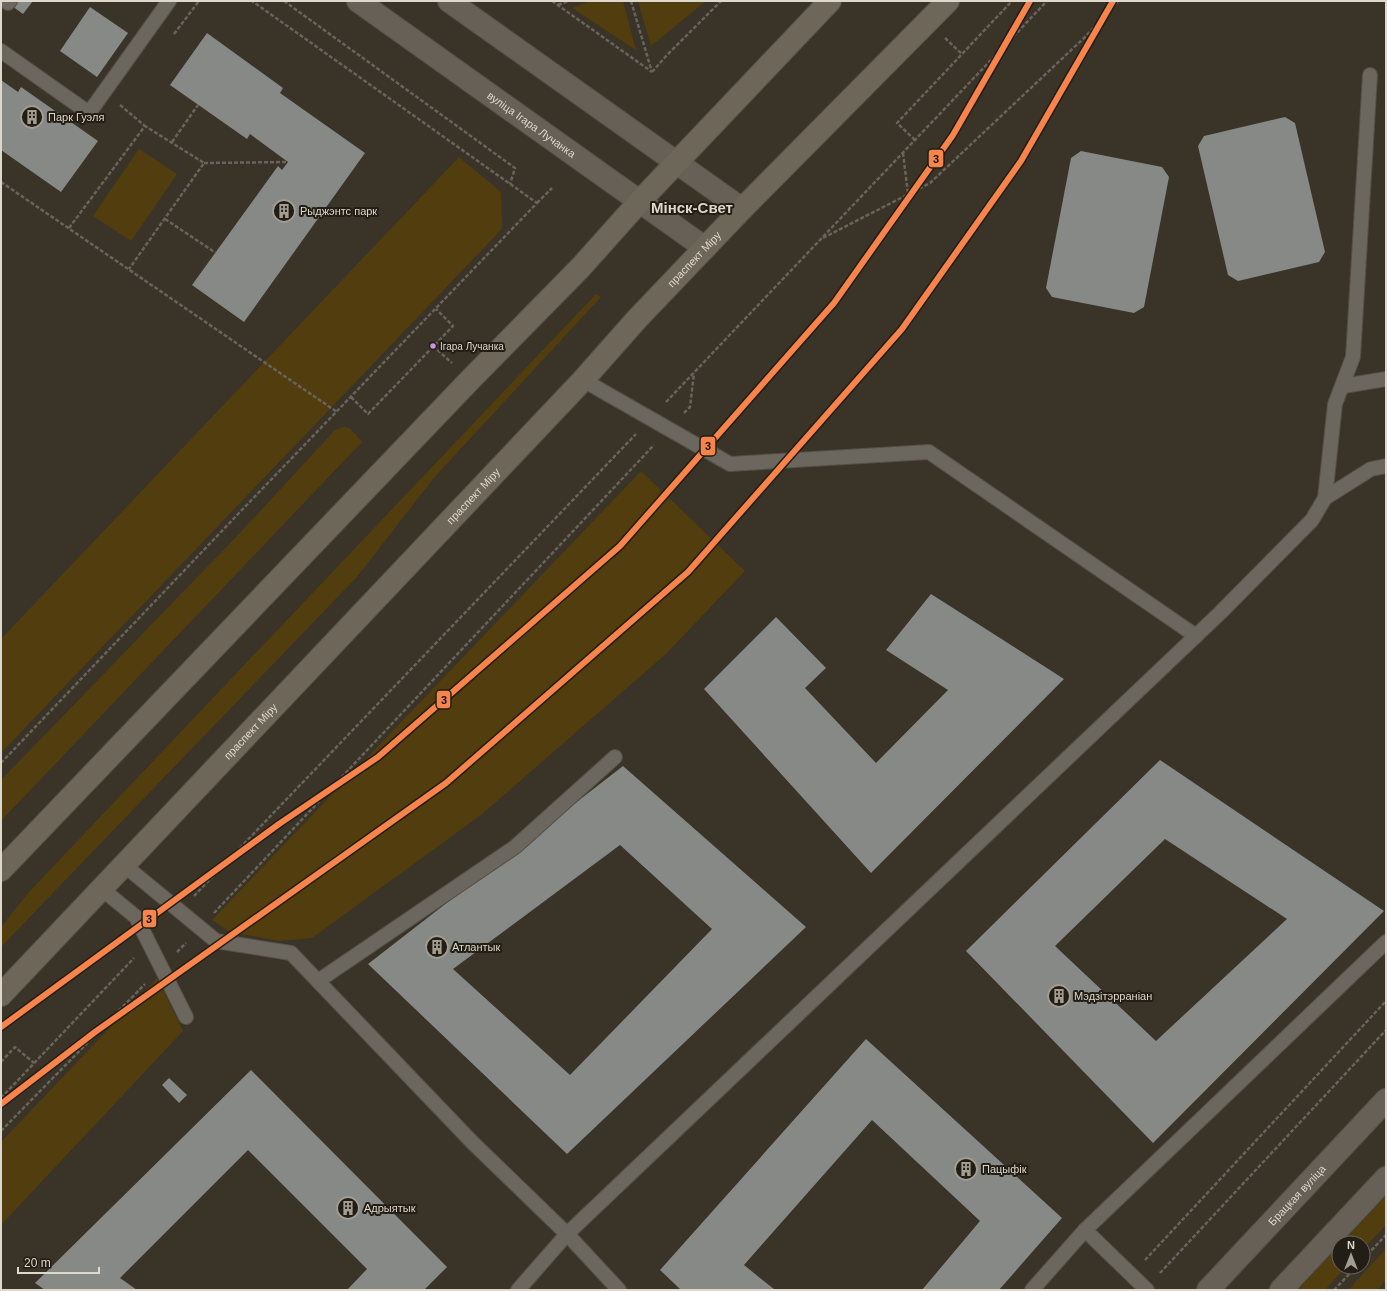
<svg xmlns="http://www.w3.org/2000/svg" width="1387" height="1291" font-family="Arial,sans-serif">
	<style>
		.green { fill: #513d0e }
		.building { fill: #878987; fill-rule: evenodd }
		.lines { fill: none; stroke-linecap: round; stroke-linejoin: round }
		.lane-casing { stroke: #555046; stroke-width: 16 }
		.secondary-casing { stroke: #555046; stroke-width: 24 }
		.primary-casing { stroke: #555046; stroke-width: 24 }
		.path { stroke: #68635c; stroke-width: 2.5; stroke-dasharray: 4 2; stroke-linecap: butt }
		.lane { stroke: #6b665e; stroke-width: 14 }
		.secondary { stroke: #666056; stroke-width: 22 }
		.primary { stroke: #6e6759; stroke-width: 22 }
		.metro-1-casing { stroke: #221d15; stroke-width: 9 }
		.metro-1 { stroke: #f8844c; stroke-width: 6 }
		.bus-dot { fill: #ce8fe9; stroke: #221d15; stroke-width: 1.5 }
		.labels { text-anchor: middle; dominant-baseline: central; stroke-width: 4; stroke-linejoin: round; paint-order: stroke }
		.bus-label { font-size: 10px; fill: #ded7cb; stroke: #221d15; text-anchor: start }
		.poi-label { font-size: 11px; fill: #ded7cb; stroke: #221d15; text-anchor: start }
		.street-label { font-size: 11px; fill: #ded7cb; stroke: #221d15 }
		.district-label { font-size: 15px; font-weight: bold; fill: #ded7cb; stroke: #221d15 }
		.line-badge { stroke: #221d15; stroke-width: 1.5 }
		.pale-badge-label { font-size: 11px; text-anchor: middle; font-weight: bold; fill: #111 }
	</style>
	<rect width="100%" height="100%" fill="#393328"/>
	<g class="green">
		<polygon points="590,1 623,1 636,50 572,8"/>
		<polygon points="638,1 706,1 651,46"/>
		<polygon points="139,149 177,174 131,241 93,216"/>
		<polygon points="459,157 501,192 502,229 1,753 1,639"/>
		<polygon points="596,294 601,297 433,479 357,577 1,947 1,927 28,893"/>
		<polygon points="344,427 350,428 362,442 1,821 1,780 238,535 335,430"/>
		<polygon points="641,471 745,571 666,654 481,815 312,938 280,941 230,932 212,920"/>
		<polygon points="157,978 183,1031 1,1225 1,1142"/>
		<polygon points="1386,1196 1386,1225 1363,1249 1363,1243 1342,1243"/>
		<polygon points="1339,1246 1339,1267 1346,1267 1325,1290 1298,1290"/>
		<polygon points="1386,1249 1386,1280 1377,1290 1348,1290"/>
	</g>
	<g class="building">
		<polygon points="5,1 33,1 23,14"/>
		<polygon points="90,7 128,33 97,77 60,51"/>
		<polygon points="207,33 283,88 280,93 365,153 244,322 192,285 278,166 282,170 288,162 250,134 247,139 170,85"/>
		<polygon points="1,80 18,92 21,87 98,141 61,192 1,150"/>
		<polygon points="1285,117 1295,123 1325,252 1319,262 1238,281 1228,275 1198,146 1204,136"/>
		<polygon points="1081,151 1162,167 1169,177 1144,307 1134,313 1052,297 1046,288 1071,158"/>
		<polygon points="931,594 1064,679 871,873 704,689 776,617 826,668 805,688 876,763 948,690 886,650"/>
		<path d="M1160 760 1384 911 1153 1143 966 951ZM1165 839 1287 919 1156 1041 1055 946Z"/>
		<path d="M623 766 806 927 567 1154 368 964ZM620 845 712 929 570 1075 453 969Z"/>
		<polygon points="866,1039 1062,1218 999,1290 922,1290 980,1221 872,1120 744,1265 775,1290 681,1290 660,1270"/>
		<polygon points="251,1070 447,1267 424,1290 347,1290 367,1269 248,1150 120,1278 137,1290 45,1290 35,1283"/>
		<polygon points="169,1078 187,1095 179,1103 162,1085"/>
	</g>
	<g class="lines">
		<g class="lane-casing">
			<g id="lane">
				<polyline points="8,3 10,1"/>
				<polyline points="1,51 89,113 169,1"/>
				<polyline points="583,380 730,464 929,452 1196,636"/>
				<polyline points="1343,386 1386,379"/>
				<polyline points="1325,498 1335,404 1353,357 1370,75"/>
				<polyline points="124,865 216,941 291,953 472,1142 567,1234 619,1290"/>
				<polyline points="102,889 136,917 186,1017"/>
				<polyline points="318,981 515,847 615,757"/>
				<polyline points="1085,1230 1147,1290"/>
				<polyline points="518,1290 567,1234 1220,613 1312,520 1325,498 1371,469 1386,466"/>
				<polyline points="1032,1290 1085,1230 1386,942"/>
			</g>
		</g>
		<g class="secondary-casing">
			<g id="secondary">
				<path id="s1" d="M358 1 705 248"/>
				<polyline points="449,1 742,209"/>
				<path id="s2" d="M1208 1290 1386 1100"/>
				<polyline points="1281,1290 1386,1178"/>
			</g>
		</g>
		<g class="primary-casing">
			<g id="primary">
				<polyline points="1,870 470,380 581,267 640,201 830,1"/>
				<path id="s3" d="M1 995 583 380 637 319 742 209 948 1"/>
			</g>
		</g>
		<g class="path">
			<polyline points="284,1 515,168 510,184"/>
			<polyline points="552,1 652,72"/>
			<polyline points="631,1 652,72"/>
			<polyline points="558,5 568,1"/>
			<polyline points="174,34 199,1"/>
			<polyline points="945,38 962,54"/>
			<polyline points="652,72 667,55 721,1"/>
			<polyline points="120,105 145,126"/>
			<polyline points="915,140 897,123 1012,1"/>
			<polyline points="172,142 198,105"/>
			<polyline points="903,153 908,194"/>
			<polyline points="204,163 288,162"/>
			<polyline points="1,182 337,412"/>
			<polyline points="537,203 552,188"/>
			<polyline points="165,219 216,253"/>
			<polyline points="69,228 145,126 204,163 129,269"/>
			<polyline points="823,238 930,183 1085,37 1118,1"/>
			<polyline points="433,346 452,363"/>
			<polyline points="351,397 368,414 453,326 436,309"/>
			<polyline points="666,402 1047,1"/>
			<polyline points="684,413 690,407 694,373"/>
			<polyline points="1,763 239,513 537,203 252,1"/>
			<polyline points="194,896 636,434"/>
			<polyline points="214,913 654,445"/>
			<polyline points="177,952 186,943"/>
			<polyline points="1,1062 15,1047 34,1063"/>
			<polyline points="1,1098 134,958"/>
			<polyline points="1,1131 145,984"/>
			<polyline points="1363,1259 1386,1235"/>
			<polyline points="1145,1260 1386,1001"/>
			<polyline points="1160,1273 1386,1030"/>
			<polyline points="1334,1290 1356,1267"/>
		</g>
		<use href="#lane" class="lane"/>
		<use href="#secondary" class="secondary"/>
		<use href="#primary" class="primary"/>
		<g class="metro-1-casing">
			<g id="metro-1">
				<polyline points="1,1027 279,824 378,757 620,546 834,303 953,135 1030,1"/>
				<polyline points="1,1104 95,1032 446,783 688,572 902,329 1021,161 1113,1"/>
			</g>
		</g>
		<use href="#metro-1" class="metro-1"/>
	</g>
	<defs>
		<g id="building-ring" transform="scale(1.15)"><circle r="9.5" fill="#221d15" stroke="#a49e92" stroke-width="1.5"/><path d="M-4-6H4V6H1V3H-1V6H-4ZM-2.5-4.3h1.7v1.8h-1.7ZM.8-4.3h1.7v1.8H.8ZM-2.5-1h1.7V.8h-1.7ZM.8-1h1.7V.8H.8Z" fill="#a49e92"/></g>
	</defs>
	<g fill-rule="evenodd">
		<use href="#building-ring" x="32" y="117"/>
		<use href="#building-ring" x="284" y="211"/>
		<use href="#building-ring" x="437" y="947"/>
		<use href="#building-ring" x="1059" y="996"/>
		<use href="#building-ring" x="966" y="1169"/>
		<use href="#building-ring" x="348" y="1208"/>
	</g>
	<circle class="bus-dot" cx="433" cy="346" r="3.5"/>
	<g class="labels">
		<g class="bus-label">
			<text x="440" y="346">Ігара Лучанка</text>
		</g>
		<g class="poi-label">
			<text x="48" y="117">Парк Гуэля</text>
			<text x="300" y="211">Рыджэнтс парк</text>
			<text x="452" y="947">Атлантык</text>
			<text x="1074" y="996">Мэдзітэрраніан</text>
			<text x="982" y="1169">Пацыфік</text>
			<text x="364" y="1208">Адрыятык</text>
		</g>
		<g class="street-label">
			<text stroke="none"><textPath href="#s1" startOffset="213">вуліца Ігара Лучанка</textPath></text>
			<text stroke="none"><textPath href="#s3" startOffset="1011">праспект Міру</textPath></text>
			<text stroke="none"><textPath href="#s3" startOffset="687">праспект Міру</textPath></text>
			<text stroke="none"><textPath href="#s3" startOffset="363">праспект Міру</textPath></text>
			<text stroke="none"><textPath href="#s2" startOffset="130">Брацкая вуліца</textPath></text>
		</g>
		<g class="district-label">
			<text x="692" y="207">Мінск-Свет</text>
		</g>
	</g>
	<g class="line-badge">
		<rect x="928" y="149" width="16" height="19" rx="4" fill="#f8844c"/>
		<rect x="700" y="436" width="16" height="20" rx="4" fill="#f8844c"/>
		<rect x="436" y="690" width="15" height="19" rx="4" fill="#f8844c"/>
		<rect x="142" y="909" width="15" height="19" rx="4" fill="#f8844c"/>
	</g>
	<g class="pale-badge-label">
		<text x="936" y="163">3</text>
		<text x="708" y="450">3</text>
		<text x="444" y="704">3</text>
		<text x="149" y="923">3</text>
	</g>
	<rect width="1387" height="1291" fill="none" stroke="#ded7cb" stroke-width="4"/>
	<g transform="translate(1351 1255)"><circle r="19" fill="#221d15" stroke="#6d675e"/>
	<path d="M0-3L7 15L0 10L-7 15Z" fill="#a49e92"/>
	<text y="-6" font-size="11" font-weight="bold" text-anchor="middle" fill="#ded7cb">N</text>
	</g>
	<path d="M18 1267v6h81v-6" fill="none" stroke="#ded7cb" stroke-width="2"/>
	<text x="24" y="1267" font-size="12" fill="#ded7cb" stroke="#221d15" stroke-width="3" paint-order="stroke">20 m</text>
</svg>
